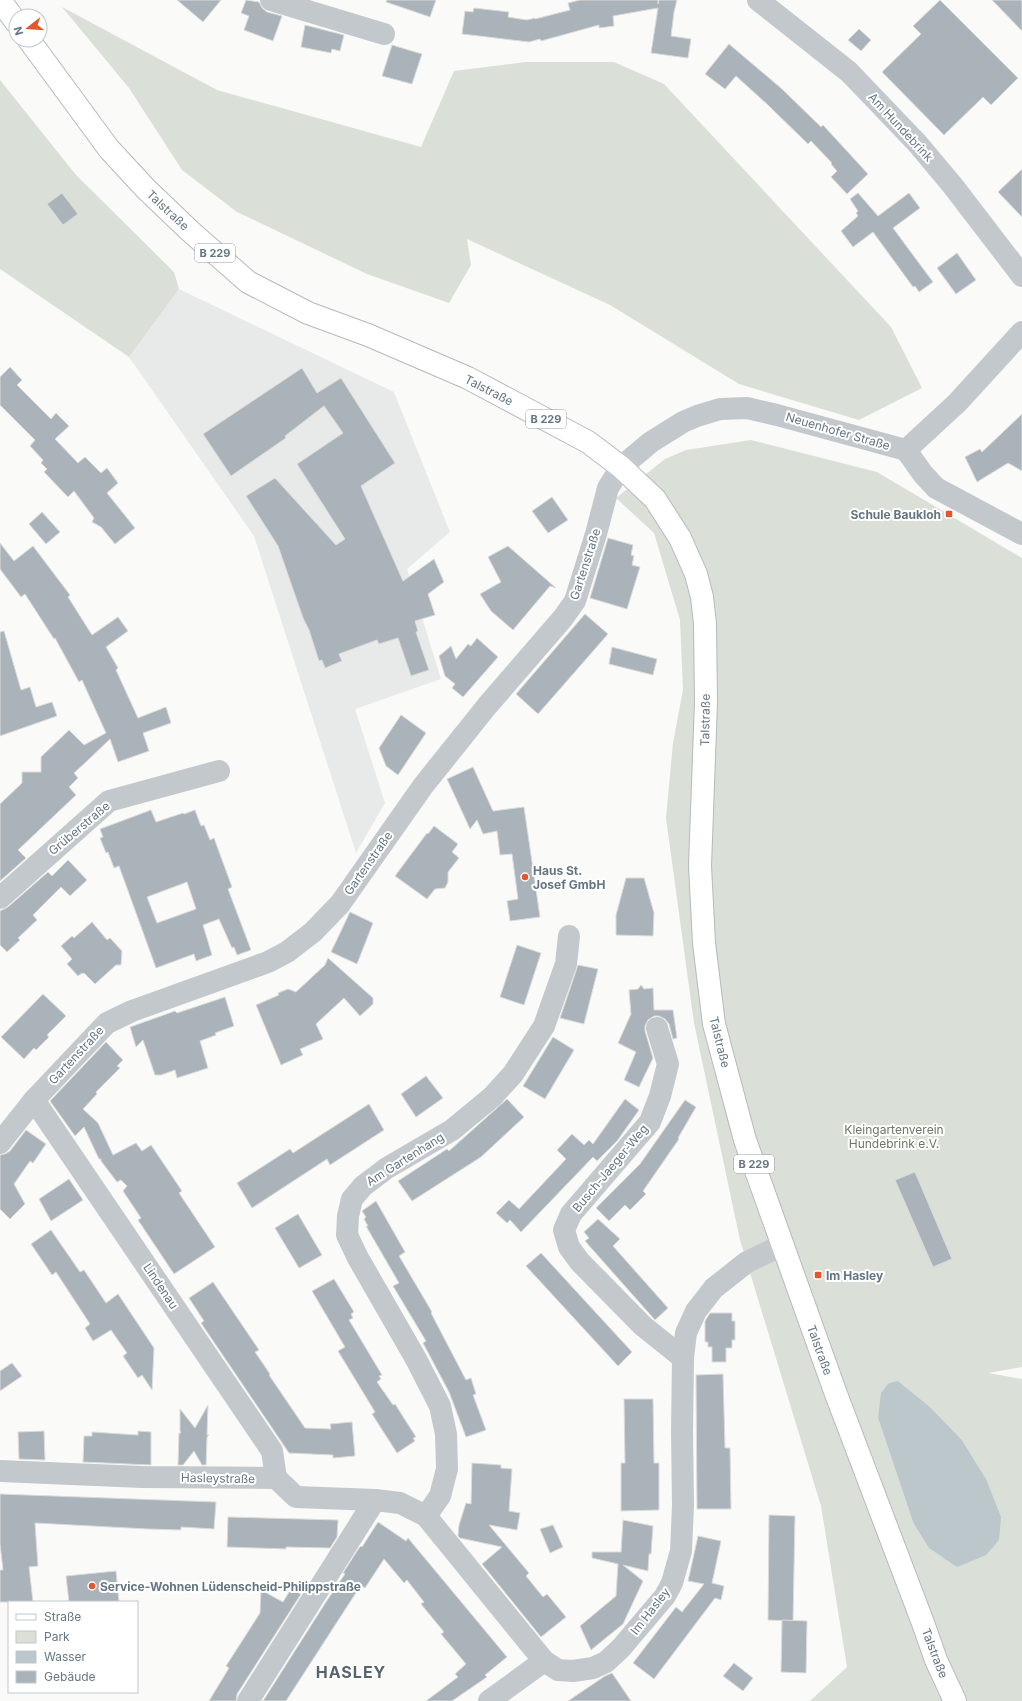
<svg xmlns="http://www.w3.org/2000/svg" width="1022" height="1701" font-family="Inter,sans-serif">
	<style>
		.built { fill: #e8e9e9 }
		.green { fill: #dadfd7; fill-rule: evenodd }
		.water { fill: #bbc7cb }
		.building { fill: #aab3b9; stroke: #dcdcda; fill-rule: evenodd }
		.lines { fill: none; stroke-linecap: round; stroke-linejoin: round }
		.major-casing { stroke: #b5babe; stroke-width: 24 }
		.minor { stroke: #c3c8cc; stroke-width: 22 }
		.major { stroke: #fff; stroke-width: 22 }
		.poi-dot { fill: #e4572e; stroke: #fff; stroke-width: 1.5 }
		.labels { text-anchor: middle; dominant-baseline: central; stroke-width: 4; stroke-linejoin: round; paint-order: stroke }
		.shield { fill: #fff; stroke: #939fa8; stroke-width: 1 }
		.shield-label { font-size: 11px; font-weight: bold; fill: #657683 }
		.street-label { font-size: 12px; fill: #657683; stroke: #fff }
		.poi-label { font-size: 12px; font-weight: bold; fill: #657683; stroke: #fff; text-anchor: start }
		.park-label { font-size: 12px; fill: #687a64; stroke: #fff }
		.district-label { font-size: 16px; font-weight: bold; letter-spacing: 1px; fill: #57646e; stroke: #fff }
	</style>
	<rect width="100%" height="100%" fill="#fafaf8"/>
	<polygon class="built" points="179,289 394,392 450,532 407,569 441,679 355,709 385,803 356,853 254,536 129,357"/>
	<g class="green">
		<polygon points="62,7 217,90 421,147 454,71 526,62 614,62 664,84 891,327 922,388 859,420 739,384 610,305 467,239 471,265 449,303 367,274 237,212 182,170 129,88"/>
		<polygon points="0,80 76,175 174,272 179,289 129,357 0,269"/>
		<path d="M751 440 877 472 1022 558V1367L988 1373 1022 1379V1701H810L847 1667 821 1506 740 1240 694 1023 666 818 673 743 683 690 680 620 654 533 616 498 665 459 686 450ZM898 1381 930 1407 961 1439 913 1522 878 1418 889 1383Z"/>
	</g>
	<polygon class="water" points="898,1381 930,1407 961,1439 986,1479 1001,1517 999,1540 986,1555 957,1567 929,1548 913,1522 878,1418 881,1393 889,1383"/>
	<g class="building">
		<polygon points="177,0 221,0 203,22"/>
		<polygon points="246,0 259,2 262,8 267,12 282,16 273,41 244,30 249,16 241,13"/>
		<polygon points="387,0 436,0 430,17 386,2"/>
		<polygon points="580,0 658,0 658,4 659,0 677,0 674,12 671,36 691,39 688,58 651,53 658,8 613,16 614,26 599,28 599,25 541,41 540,39 529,42 462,34 465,11 473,12 474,8 509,12 508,17 527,20 535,18 535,19 570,10 568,3"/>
		<polygon points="940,0 1018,78 991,105 983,97 944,135 882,72 921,34 913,26"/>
		<polygon points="992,0 1022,0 1022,31"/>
		<polygon points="305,25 344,35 340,51 332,49 331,53 301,47"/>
		<polygon points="859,29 871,40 861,51 848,40"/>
		<polygon points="729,44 782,89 821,127 823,125 868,174 847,194 831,177 837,171 831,164 832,163 811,141 808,144 768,105 736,76 725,89 705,74"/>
		<polygon points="392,45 422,54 412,84 382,76"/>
		<polygon points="1022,169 1022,217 998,192"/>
		<polygon points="62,193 78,214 63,225 47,204"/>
		<polygon points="858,193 878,216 909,193 920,208 893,228 933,282 919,292 915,286 913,287 873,232 853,247 841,231 858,216 856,213 858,211 850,199"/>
		<polygon points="957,253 976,280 956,294 937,268"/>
		<polygon points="10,367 22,380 17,385 51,419 56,413 69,426 55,439 78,463 85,457 101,473 107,468 118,483 107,493 135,528 115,544 101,527 92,522 94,518 74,491 68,497 44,472 47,469 41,463 43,460 30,446 35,440 0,405 0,377"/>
		<polygon points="302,368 317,393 341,378 395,463 361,486 403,581 434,559 444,582 428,594 435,615 415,621 418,631 416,632 429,670 411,676 398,638 379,644 377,640 339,654 342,661 325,668 322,660 319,661 309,630 303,618 278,546 246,496 275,478 336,545 345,539 297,464 343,433 324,406 285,436 286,438 231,476 203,434"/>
		<polygon points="1022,414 1022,471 1008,463 977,482 965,457 980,449 982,452"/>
		<polygon points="552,497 568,520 548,533 532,511"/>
		<polygon points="42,512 60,532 46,544 29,524"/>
		<polygon points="608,538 633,545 631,555 634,556 632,565 640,567 627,609 590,598"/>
		<polygon points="0,543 14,561 33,546 70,595 68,597 92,635 118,617 128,631 106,647 118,668 116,670 138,718 166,707 171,723 143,733 149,751 118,762 110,739 86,762 74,773 78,778 69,787 76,795 18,850 26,858 0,881 0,804 22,783 22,772 41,772 41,757 69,730 84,745 106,733 82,680 79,682 55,638 54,639 25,594 21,597 0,569"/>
		<polygon points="508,546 556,588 550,586 513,630 491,611 480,594 501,582 488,557"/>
		<polygon points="585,614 608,634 538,714 516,694"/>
		<polygon points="4,631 21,690 30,687 36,707 52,702 57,716 0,736 0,632"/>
		<polygon points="477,638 498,657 463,697 452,688 455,684 445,676 439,656 451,646 456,659 468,644 471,646"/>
		<polygon points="612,647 657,659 653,675 609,664"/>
		<polygon points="401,715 426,733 398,775 386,766 379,748"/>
		<polygon points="473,767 493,811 524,807 540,917 510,921 507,901 518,899 512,854 500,855 497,831 483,834 477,820 470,829 447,779"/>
		<path d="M151 810 156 822 183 813 184 814 195 810 201 826 204 825 210 840 214 838 232 887 228 889 251 950 237 955 234 947 232 948 219 919 203 925 212 955 196 961 194 954 156 968 119 866 114 868 108 852 106 853 100 838 103 837 100 829ZM187 882 196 909 157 923 147 897Z"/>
		<polygon points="434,826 458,844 452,852 459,858 448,872 448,882 445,888 435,889 427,899 395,876 427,833 428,834"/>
		<polygon points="68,860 87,880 70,896 61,887 33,915 37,920 18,938 20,940 7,952 0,945 0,911 8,907 48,872 52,876"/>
		<polygon points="626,878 644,878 654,913 653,936 616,935 616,915"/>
		<polygon points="350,912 373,923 357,964 331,952"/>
		<polygon points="92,922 107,940 110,938 122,951 121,965 116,965 95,984 84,973 83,974 82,973 78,976 67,964 72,959 61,946 72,936 74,938"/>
		<polygon points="517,945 541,953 524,1005 500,997"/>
		<polygon points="328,958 373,998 373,1004 360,1016 344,998 316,1024 323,1039 300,1049 303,1055 281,1065 256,1005 279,995 278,993 288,989 296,992 325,965"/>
		<polygon points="578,965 598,969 584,1024 560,1018"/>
		<polygon points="641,985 644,989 653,988 654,1010 673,1010 677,1038 673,1039 669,1024 665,1019 659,1016 654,1016 648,1020 645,1026 645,1031 653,1058 639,1087 624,1080 636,1052 618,1043 631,1014 629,990 638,989"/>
		<polygon points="43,994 66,1016 47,1035 49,1037 36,1050 34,1048 24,1059 1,1037"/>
		<polygon points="225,997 234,1026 215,1033 216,1035 200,1041 208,1068 177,1078 175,1070 161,1075 155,1075 143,1040 136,1047 130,1027 175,1011 177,1013"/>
		<polygon points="553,1037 574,1050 545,1099 523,1086"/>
		<polygon points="106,1042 123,1060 117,1066 120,1068 96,1092 97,1094 83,1109 98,1123 113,1155 136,1143 142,1151 151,1145 182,1191 179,1193 215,1247 174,1274 138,1220 141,1218 123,1191 127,1186 121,1180 117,1182 101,1161 101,1159 99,1159 84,1127 75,1136 50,1101"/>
		<polygon points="426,1076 443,1098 416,1117 401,1094"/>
		<polygon points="507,1099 524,1117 481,1157 412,1201 398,1181 447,1149 449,1151"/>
		<polygon points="625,1099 639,1110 617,1141 597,1161 593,1157 521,1232 510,1220 507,1223 496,1213 509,1200 519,1209 551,1175 566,1159 557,1150 572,1134 584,1145 589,1140 593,1144"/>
		<polygon points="685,1100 696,1107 678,1138 679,1139 643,1191 646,1194 630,1210 625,1205 609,1221 596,1208 640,1164"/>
		<polygon points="369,1104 384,1130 330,1165 327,1159 252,1208 237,1183 290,1149 293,1153"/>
		<polygon points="26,1130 46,1144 33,1163 30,1161 14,1184 25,1204 10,1219 0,1209 0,1155 5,1154 10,1151"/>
		<polygon points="915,1172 952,1259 933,1267 895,1180"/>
		<polygon points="69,1179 83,1200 51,1221 39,1199"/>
		<polygon points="376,1201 405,1252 399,1256 432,1312 431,1313 466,1380 471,1378 476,1394 473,1395 486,1430 466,1437 449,1392 423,1343 426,1341 393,1286 399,1283 366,1226 368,1226 364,1219 366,1217 362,1211"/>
		<polygon points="298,1214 322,1255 299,1268 275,1228"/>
		<polygon points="598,1219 620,1239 613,1246 668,1308 655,1320 585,1241 589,1238 584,1232"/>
		<polygon points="51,1230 80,1272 84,1270 106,1303 118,1294 154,1348 152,1390 142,1375 138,1378 123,1356 127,1353 111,1330 93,1341 85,1328 90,1324 56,1272 52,1275 31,1244"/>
		<polygon points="541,1253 632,1352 618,1366 526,1266"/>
		<polygon points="334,1279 354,1312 351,1314 353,1318 349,1320 382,1375 379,1376 381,1379 377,1382 393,1405 395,1404 416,1437 413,1438 415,1441 397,1453 372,1414 375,1412 338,1351 345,1347 312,1291"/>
		<polygon points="213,1282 259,1350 255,1352 270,1374 269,1375 305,1428 331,1429 330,1424 352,1422 355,1456 333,1458 333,1455 289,1453 201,1323 204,1321 189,1298"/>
		<polygon points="710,1313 732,1313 732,1321 735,1321 735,1340 732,1340 732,1348 726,1348 726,1362 712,1362 712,1347 708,1347 708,1342 705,1342 705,1321"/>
		<polygon points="12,1363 22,1376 0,1391 0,1371"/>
		<polygon points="723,1374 725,1448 730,1448 731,1509 697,1509 696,1375"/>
		<polygon points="624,1399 653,1399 654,1463 659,1463 659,1510 621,1511 621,1463 625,1463"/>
		<polygon points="208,1405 207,1435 209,1435 207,1437 206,1465 202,1465 194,1451 183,1465 178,1465 179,1433 181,1433 180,1431 180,1409 195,1428"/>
		<polygon points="44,1431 45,1460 19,1459 18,1432"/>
		<polygon points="138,1431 151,1432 151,1465 83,1462 84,1436 92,1436 92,1432 138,1435"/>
		<polygon points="472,1463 501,1465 501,1468 512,1469 509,1511 520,1513 517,1530 489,1525 529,1573 526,1576 543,1597 547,1594 566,1617 541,1637 482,1564 502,1547 460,1538 458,1536 459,1525 466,1503 471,1504"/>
		<polygon points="0,1494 216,1502 214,1529 181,1527 181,1530 148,1529 35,1523 38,1566 29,1567 33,1602 0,1602 0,1570 3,1570 0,1544"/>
		<polygon points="769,1515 795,1516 793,1621 768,1620"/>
		<polygon points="228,1517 338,1520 337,1537 330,1548 286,1547 286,1549 227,1547"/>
		<polygon points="623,1520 653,1526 651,1554 649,1554 648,1571 623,1565 643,1581 623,1624 591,1650 580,1626 616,1596 618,1564 592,1558 592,1552 621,1552"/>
		<polygon points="378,1522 406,1541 408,1538 507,1657 485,1675 487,1677 452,1701 426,1701 458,1677 455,1674 466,1664 441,1634 444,1632 421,1604 424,1602 407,1580 404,1583 384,1559 365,1588 361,1585 286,1701 263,1701 326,1602 345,1574 343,1573 359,1548 361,1546 362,1547"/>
		<polygon points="553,1525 563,1547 550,1553 540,1529"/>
		<polygon points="698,1536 721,1541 712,1583 724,1586 721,1600 715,1598 654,1679 633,1663 676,1607 682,1612 704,1584 688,1581"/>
		<polygon points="116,1571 119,1602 69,1602 66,1576"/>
		<polygon points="291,1589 301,1594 237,1694 236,1701 209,1701 229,1668 226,1666 260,1613 261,1590 283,1602"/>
		<polygon points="782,1620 807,1621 806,1673 781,1672"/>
		<polygon points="734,1663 753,1678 743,1691 723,1676"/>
		<polygon points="612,1673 631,1701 568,1701 605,1676"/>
	</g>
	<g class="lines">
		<g class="major-casing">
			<g id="major">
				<polyline points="0,0 16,22"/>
				<polyline points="29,40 109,149 146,189 190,231 248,282 308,313 368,335 468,378 588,442 621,467 655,499 680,538 696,574 702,597 705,624 706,702 700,866 704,943 714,1024 745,1140 836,1394 923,1623 936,1660 955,1701"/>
			</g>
		</g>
		<g class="minor">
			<polyline points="271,0 384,34"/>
			<polyline points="758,0 849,72 917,143 953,186 1022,276"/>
			<polyline points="906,450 957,403 1022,332"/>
			<polyline points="906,450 923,474 936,488 1022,534"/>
			<polyline points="0,898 109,801 219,771"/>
			<polyline points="657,1028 668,1064 660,1096 650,1122 571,1214 564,1230 569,1247 580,1262 643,1326 683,1358"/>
			<polyline points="34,1100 272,1451 276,1478"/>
			<polyline points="0,1143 34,1100 107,1023 132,1011 268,962 287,952 313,932 340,904 423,786 487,706 563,618 575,601 596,534 608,488 621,467 651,442 683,422 697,416 720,409 747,408 777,415 906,450"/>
			<polyline points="0,1471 142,1477 276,1478 296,1497 375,1500 400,1503 426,1516 544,1661 558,1670 573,1671 593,1668 606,1662 621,1648 665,1596 672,1583 681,1551 683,1505 682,1431 683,1358 686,1333 696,1311 714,1288 747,1262 783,1245"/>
			<polyline points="426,1516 440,1496 447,1469 446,1434 440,1406 416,1359 358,1258 347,1235 348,1216 352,1199 363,1186 387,1168 452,1130 492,1097 513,1074 544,1026 566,964 569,936"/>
			<polyline points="248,1701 375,1500"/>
			<polyline points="489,1701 544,1661"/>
		</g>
		<use href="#major" class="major"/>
	</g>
	<g class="poi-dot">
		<rect x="945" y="510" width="8" height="8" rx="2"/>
		<circle cx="525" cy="877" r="4"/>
		<rect x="814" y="1271" width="8" height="8" rx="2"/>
		<circle cx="92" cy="1586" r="4"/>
	</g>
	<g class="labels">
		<g class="shield">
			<rect x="195" y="244" width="40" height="18" rx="3"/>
			<rect x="526" y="410" width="40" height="18" rx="3"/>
			<rect x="734" y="1155" width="40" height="18" rx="3"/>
		</g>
		<g class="shield-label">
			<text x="215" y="253">B 229</text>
			<text x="546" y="419">B 229</text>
			<text x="754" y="1164">B 229</text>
		</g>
		<g class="street-label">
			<text transform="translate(901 127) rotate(47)">Am Hundebrink</text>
			<text transform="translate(168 210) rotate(43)">Talstraße</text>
			<text transform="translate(489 390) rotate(27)">Talstraße</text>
			<text transform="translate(838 431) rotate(16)">Neuenhofer Straße</text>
			<text transform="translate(585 564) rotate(-72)">Gartenstraße</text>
			<text transform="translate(705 720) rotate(-89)">Talstraße</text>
			<text transform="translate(79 828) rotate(-40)">Grüberstraße</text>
			<text transform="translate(368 863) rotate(-55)">Gartenstraße</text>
			<text transform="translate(720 1042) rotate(76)">Talstraße</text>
			<text transform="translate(76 1055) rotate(-47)">Gartenstraße</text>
			<text transform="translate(405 1159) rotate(-32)">Am Gartenhang</text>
			<text transform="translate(610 1168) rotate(-50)">Busch-Jaeger-Weg</text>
			<text transform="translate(161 1286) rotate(56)">Lindenau</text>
			<text transform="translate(820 1350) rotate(70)">Talstraße</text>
			<text transform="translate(218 1478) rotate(1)">Hasleystraße</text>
			<text transform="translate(650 1611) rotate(-52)">Im Hasley</text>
			<text transform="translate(935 1653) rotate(69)">Talstraße</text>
		</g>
		<g class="poi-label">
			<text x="941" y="514" text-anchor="end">Schule Baukloh</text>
			<text x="533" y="870">Haus St.<tspan x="533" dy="14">Josef GmbH</tspan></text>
			<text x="826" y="1275">Im Hasley</text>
			<text x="100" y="1586">Service-Wohnen Lüdenscheid-Philippstraße</text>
		</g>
		<g class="park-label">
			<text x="894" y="1129">Kleingartenverein<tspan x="894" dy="14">Hundebrink e.V.</tspan></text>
		</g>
		<g class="district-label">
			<text x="351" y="1672">HASLEY</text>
		</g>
	</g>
	<rect x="8" y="1601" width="130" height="92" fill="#ffffff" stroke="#c1c8cd"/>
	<rect x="16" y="1614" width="20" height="6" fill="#ffffff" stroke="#c1c8cd"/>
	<text x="44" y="1621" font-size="12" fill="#657683">Straße</text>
	<rect x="16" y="1631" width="20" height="12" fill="#dadfd7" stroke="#c1c8cd"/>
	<text x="44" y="1641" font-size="12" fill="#657683">Park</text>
	<rect x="16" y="1651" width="20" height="12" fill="#bbc7cb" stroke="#c1c8cd"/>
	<text x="44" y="1661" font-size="12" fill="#657683">Wasser</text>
	<rect x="16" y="1671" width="20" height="12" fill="#aab3b9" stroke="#c1c8cd"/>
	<text x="44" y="1681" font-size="12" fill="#657683">Gebäude</text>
	<g transform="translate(28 28) rotate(253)"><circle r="19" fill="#ffffff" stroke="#c1c8cd"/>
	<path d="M0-3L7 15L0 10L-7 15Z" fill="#e4572e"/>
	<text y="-6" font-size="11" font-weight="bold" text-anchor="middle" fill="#657683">N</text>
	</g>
</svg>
